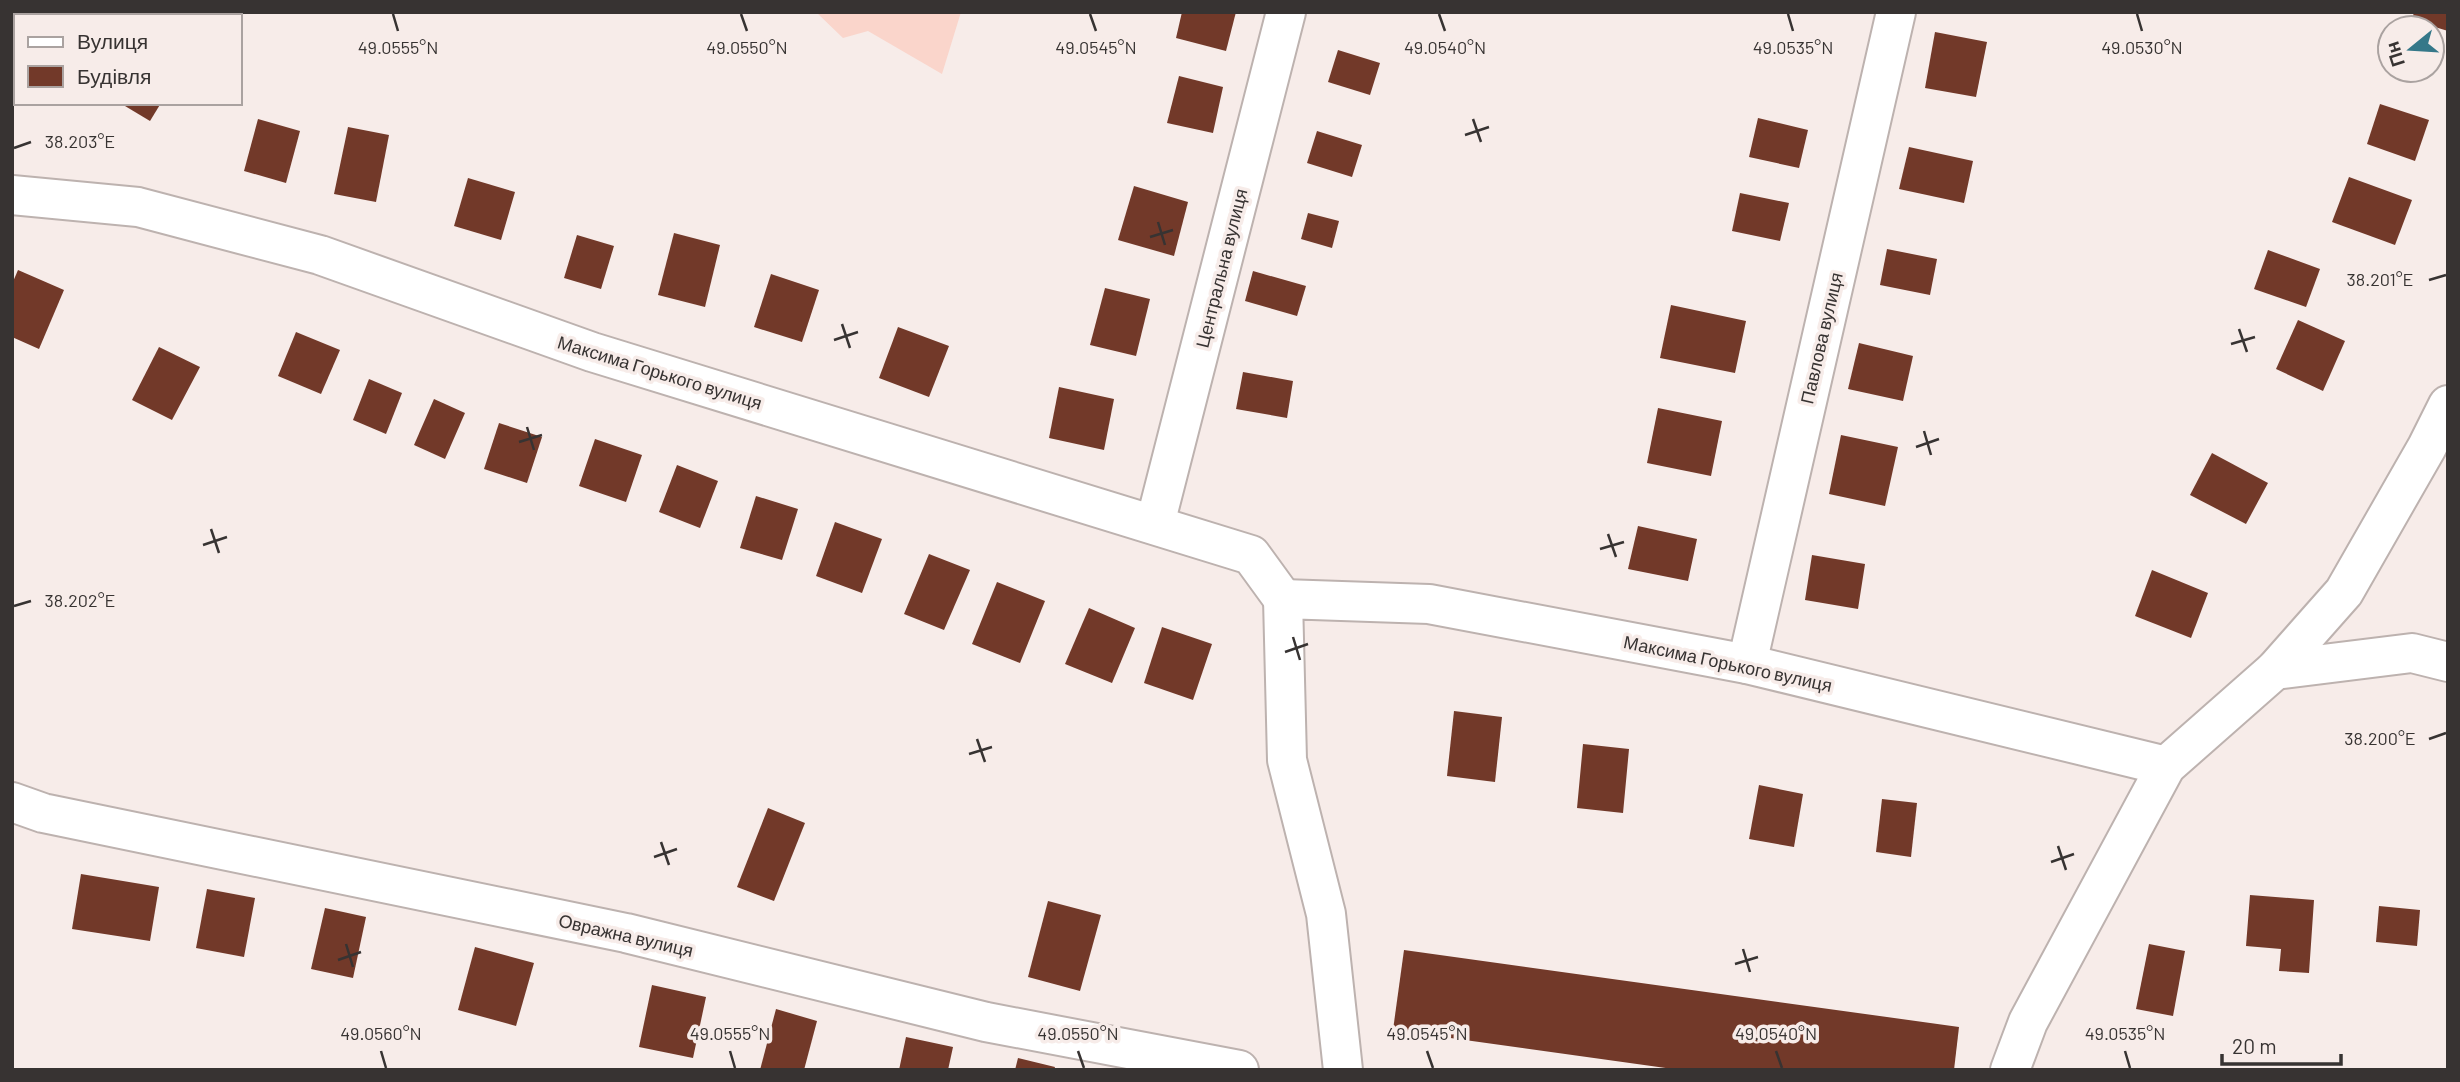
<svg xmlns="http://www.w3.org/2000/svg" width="2460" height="1082" font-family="Barlow,sans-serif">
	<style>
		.green { fill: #fad5cb }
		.building { fill: #723929 }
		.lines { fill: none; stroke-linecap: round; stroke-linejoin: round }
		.minor-casing { stroke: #bdb2af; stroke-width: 42 }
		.minor { stroke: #fff; stroke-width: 38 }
		.ticks { fill: none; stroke: #373332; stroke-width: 2.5 }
		.labels { text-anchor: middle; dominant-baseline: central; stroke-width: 7; stroke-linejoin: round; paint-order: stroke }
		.street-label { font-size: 18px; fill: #373332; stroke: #f7ece9 }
		.ticks-label { font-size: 18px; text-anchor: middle; fill: #373332; stroke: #f7ece9; stroke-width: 7; stroke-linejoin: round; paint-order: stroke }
	</style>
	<rect width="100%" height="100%" fill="#f7ece9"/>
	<polygon class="green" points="816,12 961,12 942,74 868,31 843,38"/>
	<g class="building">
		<polygon points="1182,12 1236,12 1226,51 1176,38"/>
		<polygon points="2414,12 2448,12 2448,31 2412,20"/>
		<polygon points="1935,32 1987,42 1976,97 1925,88"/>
		<polygon points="1338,50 1380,63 1370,95 1328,82"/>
		<polygon points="1179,76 1223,87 1213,133 1167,123"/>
		<polygon points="120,103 161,103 150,121"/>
		<polygon points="2380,104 2429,120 2415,161 2367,144"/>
		<polygon points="1758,118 1808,130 1799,168 1749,157"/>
		<polygon points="258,119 300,131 286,183 244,171"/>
		<polygon points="348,127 389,135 376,202 334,194"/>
		<polygon points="1317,131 1362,145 1352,177 1307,163"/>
		<polygon points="1909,147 1973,161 1964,203 1899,189"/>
		<polygon points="2349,177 2412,200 2395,245 2332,222"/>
		<polygon points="468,178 515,192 501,240 454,226"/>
		<polygon points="1134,186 1188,202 1174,256 1118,240"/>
		<polygon points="1740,193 1789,203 1780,241 1732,231"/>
		<polygon points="1308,213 1339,221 1332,248 1301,239"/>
		<polygon points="674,233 720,245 705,307 658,295"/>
		<polygon points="577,235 614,246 601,289 564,278"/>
		<polygon points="1887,249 1937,259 1930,295 1880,285"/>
		<polygon points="2268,250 2320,269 2306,307 2254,289"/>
		<polygon points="18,270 64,290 39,349 12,337 12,284"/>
		<polygon points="1253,271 1306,286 1297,316 1245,301"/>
		<polygon points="771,274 819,290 802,342 754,327"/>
		<polygon points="1105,288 1150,299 1136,356 1090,345"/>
		<polygon points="1671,305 1746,321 1735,373 1660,358"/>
		<polygon points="2298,320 2345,341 2323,391 2276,369"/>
		<polygon points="898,327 949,346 929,397 879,378"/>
		<polygon points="296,332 340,350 321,394 278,376"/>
		<polygon points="1859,343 1913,356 1903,401 1848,389"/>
		<polygon points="159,347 200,367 172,420 132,400"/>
		<polygon points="1243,372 1293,381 1287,418 1236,409"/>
		<polygon points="369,379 402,393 386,434 353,420"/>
		<polygon points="1059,387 1114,399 1104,450 1049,438"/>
		<polygon points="434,399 465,413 445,459 414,445"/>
		<polygon points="1658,408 1722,421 1711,476 1647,463"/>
		<polygon points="499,423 542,437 527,483 484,469"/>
		<polygon points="1841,435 1898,447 1885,506 1829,494"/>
		<polygon points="595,439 642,455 626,502 579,486"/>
		<polygon points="2212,453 2268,483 2246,524 2190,495"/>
		<polygon points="677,465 718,481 700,528 659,512"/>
		<polygon points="756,496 798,509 782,560 740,548"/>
		<polygon points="835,522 882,539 862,593 816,576"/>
		<polygon points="1638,526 1697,539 1688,581 1628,569"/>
		<polygon points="929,554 970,570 944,630 904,614"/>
		<polygon points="1812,555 1865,564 1858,609 1805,600"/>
		<polygon points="2152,570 2208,593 2191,638 2135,616"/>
		<polygon points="997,582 1045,601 1020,663 972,644"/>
		<polygon points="1089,608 1135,628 1112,683 1065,664"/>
		<polygon points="1162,627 1212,644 1193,700 1144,683"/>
		<polygon points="1454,711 1502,717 1495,782 1447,776"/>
		<polygon points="1583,744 1629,749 1623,813 1577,808"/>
		<polygon points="1759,785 1803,794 1794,847 1749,839"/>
		<polygon points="1882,799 1917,803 1911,857 1876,852"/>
		<polygon points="768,808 805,823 774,901 737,887"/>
		<polygon points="81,874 159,887 150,941 72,929"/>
		<polygon points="207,889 255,898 244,957 196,948"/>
		<polygon points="2250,895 2314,900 2309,973 2279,971 2281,949 2246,946"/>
		<polygon points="1048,901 1101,915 1080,991 1028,977"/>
		<polygon points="2379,906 2420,910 2417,946 2376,942"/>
		<polygon points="325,908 366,917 353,978 311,969"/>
		<polygon points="2149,944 2185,951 2173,1016 2136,1009"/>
		<polygon points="475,947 534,963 516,1026 458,1010"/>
		<polygon points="1404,950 1959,1027 1954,1070 1680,1070 1393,1030"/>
		<polygon points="652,985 706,997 693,1058 639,1047"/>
		<polygon points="776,1009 817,1021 804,1070 760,1070"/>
		<polygon points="906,1037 953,1047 948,1070 899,1070"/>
		<polygon points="1018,1058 1055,1067 1054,1070 1015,1070"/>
	</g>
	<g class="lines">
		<g class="minor-casing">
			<g id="minor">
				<polyline points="59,16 61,12"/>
				<polyline points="12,83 16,78"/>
				<polyline points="12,195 138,207 320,255 592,352 1251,555 1283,599"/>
				<polyline points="1155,524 1286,12"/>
				<polyline points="1747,664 1896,12"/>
				<polyline points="2275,670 2412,653 2448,662"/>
				<polyline points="12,802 43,813 626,933 986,1022 1239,1070"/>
				<polyline points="1343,1070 1326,914 1287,760 1283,599 1429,604 1747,664 2166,766"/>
				<polyline points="2010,1070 2028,1022 2166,766 2275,670 2344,592 2427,447 2448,405"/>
			</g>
		</g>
		<use href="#minor" class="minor"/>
	</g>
	<path class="ticks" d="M393 14 398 31M741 14 747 31M1090 14 1096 31M1439 14 1445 31M1788 14 1793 31M2137 14 2142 31M1473 119 1481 142M1465 135 1489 127M14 148 31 142M1158 222 1165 245M1150 237 1173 230M2429 280 2446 275M842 324 850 348M2239 329 2247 352M834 340 858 332M2231 344 2255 337M527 427 534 450M1924 431 1931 455M519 442 542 435M1916 447 1939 439M211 529 219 553M1608 534 1616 557M203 545 227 537M1600 549 1624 542M14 606 31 601M1293 637 1300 660M1285 652 1308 644M977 739 985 762M2429 739 2446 733M969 754 992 747M661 842 669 865M2058 846 2066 870M654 857 677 849M2051 862 2074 854M346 944 353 967M1743 949 1750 972M338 960 361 952M1735 964 1758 957M381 1051 386 1068M730 1051 735 1068M1078 1051 1084 1068M1427 1051 1433 1068M1776 1051 1782 1068M2125 1051 2130 1068"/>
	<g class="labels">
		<g class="street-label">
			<text transform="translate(1221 268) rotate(-76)">Центральна вулиця</text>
			<text transform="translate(1821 338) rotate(-77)">Павлова вулиця</text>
			<text transform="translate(660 372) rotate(17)">Максима Горького вулиця</text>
			<text transform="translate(1728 663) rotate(12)">Максима Горького вулиця</text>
			<text transform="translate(626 935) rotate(13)">Овражна вулиця</text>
		</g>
	</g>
	<g class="ticks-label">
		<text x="398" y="54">49.0555°N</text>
		<text x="747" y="54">49.0550°N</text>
		<text x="1096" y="54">49.0545°N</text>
		<text x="1445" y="54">49.0540°N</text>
		<text x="1793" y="54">49.0535°N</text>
		<text x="2142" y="54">49.0530°N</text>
		<text x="80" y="148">38.203°E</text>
		<text x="2380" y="286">38.201°E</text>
		<text x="80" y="607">38.202°E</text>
		<text x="2380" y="745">38.200°E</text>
		<text x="381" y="1040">49.0560°N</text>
		<text x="730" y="1040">49.0555°N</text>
		<text x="1078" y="1040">49.0550°N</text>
		<text x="1427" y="1040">49.0545°N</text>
		<text x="1776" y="1040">49.0540°N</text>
		<text x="2125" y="1040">49.0535°N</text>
	</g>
	<rect width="2460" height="1082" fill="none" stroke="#373332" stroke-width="28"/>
	<rect x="14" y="14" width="228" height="91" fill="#f7ece9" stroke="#aaa2a0" stroke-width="2"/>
	<rect x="28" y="37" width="35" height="10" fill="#ffffff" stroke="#aaa2a0" stroke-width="2"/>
	<text x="77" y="49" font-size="21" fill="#373332">Вулиця</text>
	<rect x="28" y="66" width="35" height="21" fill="#723929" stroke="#aaa2a0" stroke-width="2"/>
	<text x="77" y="84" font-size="21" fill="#373332">Будівля</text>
	<g transform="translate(2411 49) rotate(252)"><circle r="33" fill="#f7ece9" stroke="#aaa2a0" stroke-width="2"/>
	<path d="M0-5L12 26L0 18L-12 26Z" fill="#357889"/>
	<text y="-10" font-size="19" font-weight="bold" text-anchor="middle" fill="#373332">Пн</text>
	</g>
	<path d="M2222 1054v10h119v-10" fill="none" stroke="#373332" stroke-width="3.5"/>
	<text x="2232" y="1054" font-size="21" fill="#373332" stroke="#f7ece9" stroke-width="5" paint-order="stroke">20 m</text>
</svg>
